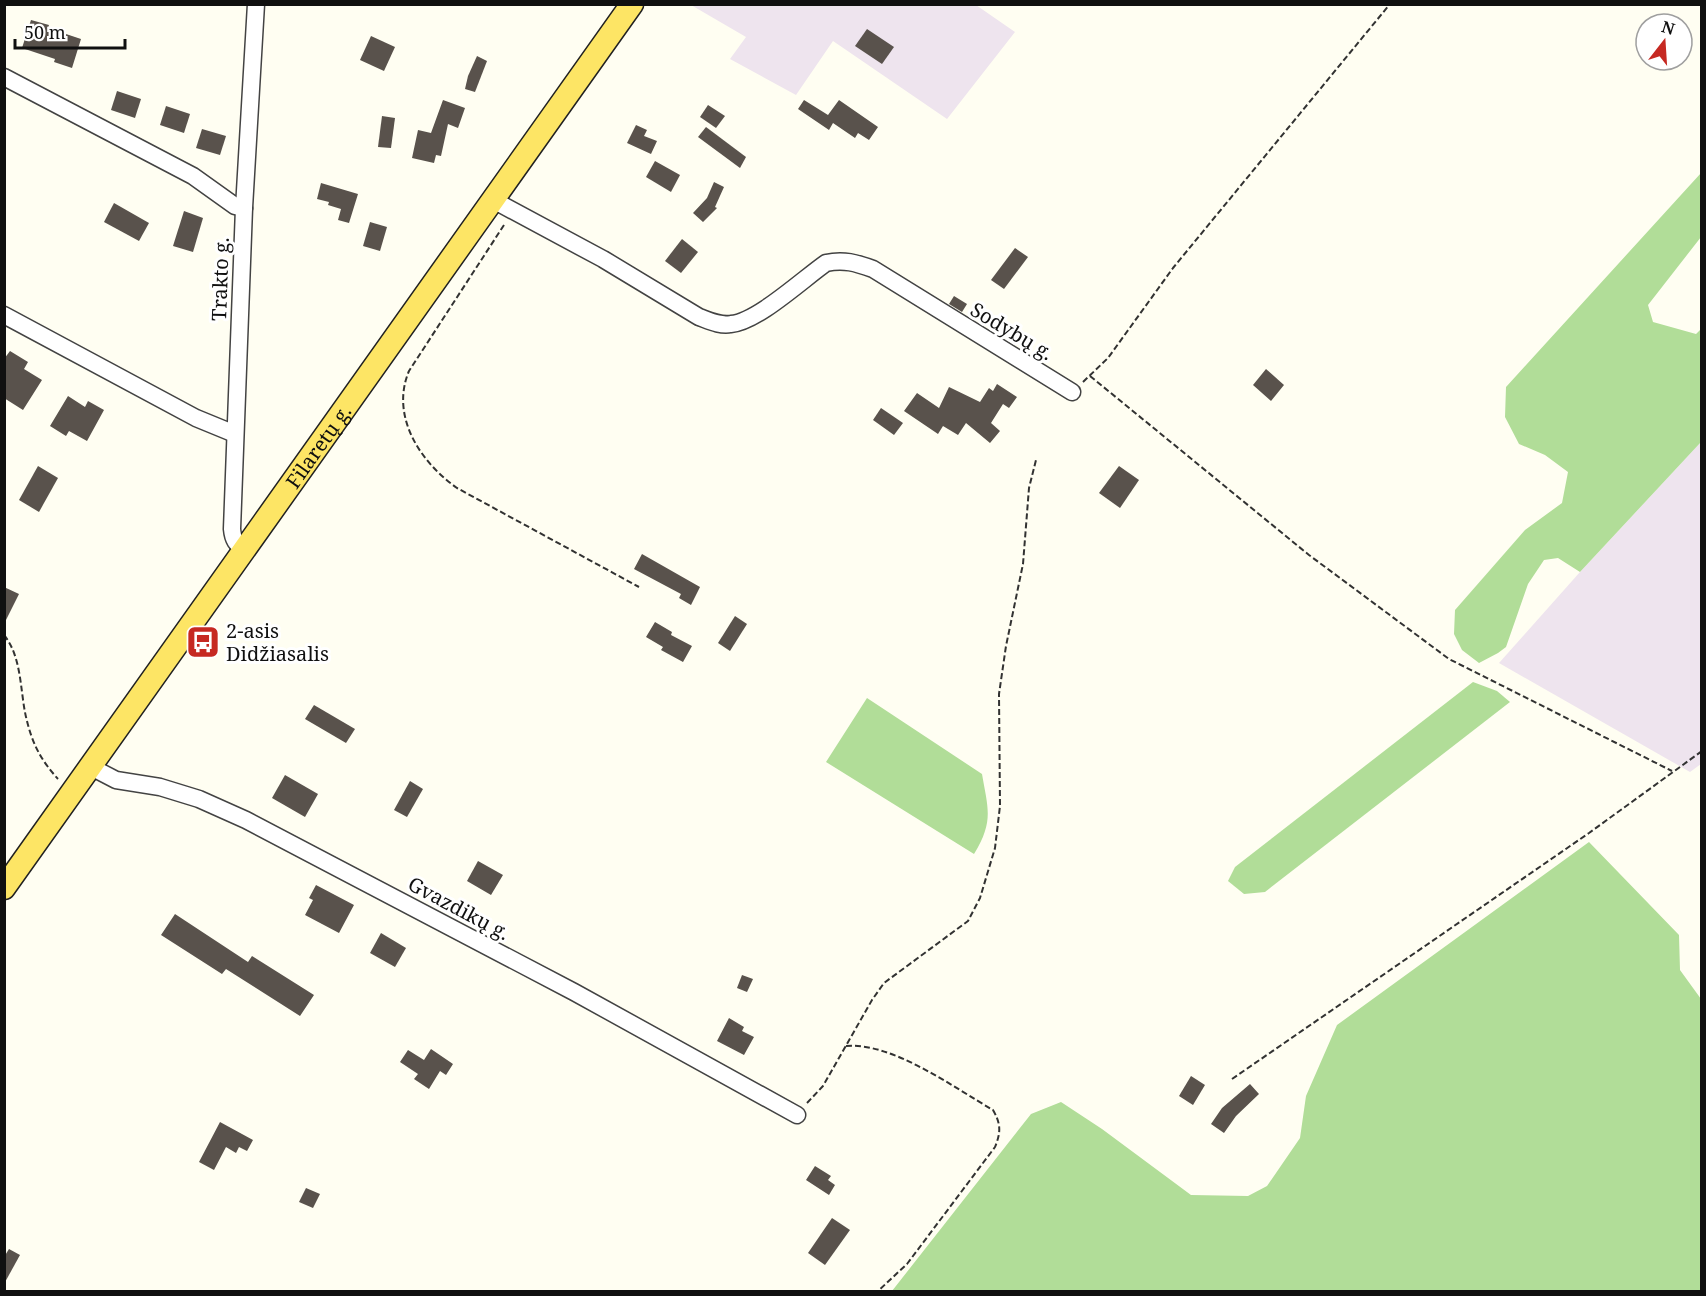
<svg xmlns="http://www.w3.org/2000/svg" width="1706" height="1296" font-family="'Noto Serif',serif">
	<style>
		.industrial { fill: #eee4ee }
		.forest { fill: #b1dd98 }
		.building { fill: #59524c }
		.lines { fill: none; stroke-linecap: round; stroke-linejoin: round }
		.minor-casing { stroke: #434343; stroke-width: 19 }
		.major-casing { stroke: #212121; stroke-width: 25 }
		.path { stroke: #323232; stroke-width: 2; stroke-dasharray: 6 3; stroke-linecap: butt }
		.minor { stroke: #fff; stroke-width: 16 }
		.major { stroke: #fde565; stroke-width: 22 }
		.labels { text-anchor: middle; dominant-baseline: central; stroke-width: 6; stroke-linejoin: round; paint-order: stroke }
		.street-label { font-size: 20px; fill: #101010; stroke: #fff }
		.poi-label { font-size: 20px; fill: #101010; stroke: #fff; text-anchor: start }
	</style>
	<rect width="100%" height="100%" fill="#fffef2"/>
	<g class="industrial">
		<polygon points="691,5 976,5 1015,32 947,119 833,41 796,95 730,59 746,37"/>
		<polygon points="1701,442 1701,764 1690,772 1499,663 1580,572"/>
	</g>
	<g class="forest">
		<polygon points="1701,173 1701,237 1648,305 1653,322 1696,334 1701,329 1701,442 1580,572 1558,558 1544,560 1528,584 1506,647 1498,653 1479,663 1462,650 1454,634 1455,610 1525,530 1562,503 1568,472 1545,455 1519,444 1505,417 1506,387"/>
		<polygon points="1473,682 1497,691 1510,702 1265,892 1244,894 1228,881 1235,867"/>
		<path d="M867 698 982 774C988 809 994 821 974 854L826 762Z"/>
		<polygon points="1589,842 1679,935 1680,970 1701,999 1701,1291 892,1291 1031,1114 1061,1102 1102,1129 1191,1195 1248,1196 1267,1186 1300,1138 1306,1096 1337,1025"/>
	</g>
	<g class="building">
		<polygon points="31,20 49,25 48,28 81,39 72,68 54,62 55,59 22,48"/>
		<polygon points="867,29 894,47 882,64 855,46"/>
		<polygon points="371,36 395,47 384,71 360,60"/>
		<polygon points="477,56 487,61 475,92 465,89 468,76"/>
		<polygon points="117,91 141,99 135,118 111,110"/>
		<polygon points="443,100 465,108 458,128 448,124 441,156 436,155 434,163 412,158 418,130 431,133"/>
		<polygon points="804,100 828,115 839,100 878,127 869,140 858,133 855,138 833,123 829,130 798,109"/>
		<polygon points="708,105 725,116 716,128 700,117"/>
		<polygon points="166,106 190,114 184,133 160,125"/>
		<polygon points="382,116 395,118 391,148 378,147"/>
		<polygon points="636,125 647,130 644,136 657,141 651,154 627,143"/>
		<polygon points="706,127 746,157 740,168 698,137"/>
		<polygon points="202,129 226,136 220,155 196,148"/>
		<polygon points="655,161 680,175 671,192 646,177"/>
		<polygon points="714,182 724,187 715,207 717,208 703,222 693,213 707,198"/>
		<polygon points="321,183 358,194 349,223 338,220 341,209 328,205 329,202 317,199"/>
		<polygon points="114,203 149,223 139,241 104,222"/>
		<polygon points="184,211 203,218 193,252 173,246"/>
		<polygon points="370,222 387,227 380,251 363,246"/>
		<polygon points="682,239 698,252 681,273 665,261"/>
		<polygon points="1015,248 1028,257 1004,289 991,280"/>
		<polygon points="954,296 967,304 962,312 949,304"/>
		<polygon points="10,351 28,362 24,369 42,380 23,410 4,398 4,359"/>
		<polygon points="1266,369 1284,385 1271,401 1253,385"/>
		<polygon points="997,384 1017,397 1009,408 1003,404 991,423 1000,431 990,443 966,423 958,435 943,426 938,434 904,411 917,393 939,408 949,387 980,402 989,388 993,391"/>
		<polygon points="68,396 85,407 88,401 104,410 87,441 69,431 66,436 50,426"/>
		<polygon points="881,408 903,423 894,435 873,420"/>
		<polygon points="38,466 58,478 39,512 19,500"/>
		<polygon points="1119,466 1139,480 1120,508 1099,493"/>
		<polygon points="642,554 700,587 691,605 679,598 681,594 634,569"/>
		<polygon points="4,587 19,594 4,624"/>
		<polygon points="735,616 747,624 730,651 718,643"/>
		<polygon points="655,622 672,632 671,635 692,646 683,662 661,650 663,647 646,637"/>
		<polygon points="314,705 355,729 346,743 305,719"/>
		<polygon points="285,775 318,794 305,817 272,798"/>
		<polygon points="410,781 423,789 407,817 394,810"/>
		<polygon points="478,861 503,875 491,895 467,881"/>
		<polygon points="316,885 354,905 339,933 305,915 313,900 309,898"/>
		<polygon points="175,914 248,962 252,956 314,995 300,1016 226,969 222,974 161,935"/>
		<polygon points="381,933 406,948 395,967 370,953"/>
		<polygon points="742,975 753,979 747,992 737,988"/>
		<polygon points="729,1018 744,1027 742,1031 754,1037 744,1055 717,1041"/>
		<polygon points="431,1049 453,1064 446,1075 440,1071 429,1089 414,1079 418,1074 400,1062 408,1050 424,1060"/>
		<polygon points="1191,1076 1205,1085 1193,1105 1179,1096"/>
		<polygon points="1250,1084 1259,1094 1236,1116 1224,1133 1211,1124 1222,1108"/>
		<polygon points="220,1122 253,1140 247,1151 239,1147 236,1153 226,1147 214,1170 199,1162"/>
		<polygon points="815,1166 831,1176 828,1180 835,1185 829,1195 806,1180"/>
		<polygon points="306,1188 320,1194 313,1208 299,1202"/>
		<polygon points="832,1218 850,1230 825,1265 808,1253"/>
		<polygon points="9,1249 20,1255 4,1284 4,1257"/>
	</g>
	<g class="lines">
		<g class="minor-casing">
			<g id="minor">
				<polyline points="4,77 193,176 235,206 244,208"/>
				<path d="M493 200 603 259 699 317C710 321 720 326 731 324 757 322 803 279 826 263 844 259 856 263 873 269L1072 392"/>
				<polyline points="4,315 196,418 235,434"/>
				<path d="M245 550C236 544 233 540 232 529L244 208 256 4"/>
				<polyline points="91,767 116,780 160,787 199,799 246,820 574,992 797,1115"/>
			</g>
		</g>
		<g class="major-casing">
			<g id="major">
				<path id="s1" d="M4 888 632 4"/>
			</g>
		</g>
		<g class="path">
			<path d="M504 225 409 371C390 416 420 462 457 488L639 587"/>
			<polyline points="1090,376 1309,555 1449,659 1672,771"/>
			<polyline points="1083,382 1108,358 1173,268 1390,4"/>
			<path d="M4 635C22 657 20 691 26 717 32 743 40 759 58 779"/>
			<path d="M846 1046C892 1042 953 1087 993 1110 1001 1124 1001 1132 995 1147L907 1264 877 1292"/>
			<polyline points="1232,1079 1589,833 1702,751"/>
			<polyline points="807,1103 823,1086 872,1000 884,983 968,921 980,898 995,848 1000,806 999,694 1006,646 1023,564 1029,488 1036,460"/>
		</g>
		<use href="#minor" class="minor"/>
		<use href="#major" class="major"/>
	</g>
	<defs>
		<g id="bus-square" transform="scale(1.725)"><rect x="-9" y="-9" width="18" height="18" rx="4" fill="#c62922" stroke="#fff"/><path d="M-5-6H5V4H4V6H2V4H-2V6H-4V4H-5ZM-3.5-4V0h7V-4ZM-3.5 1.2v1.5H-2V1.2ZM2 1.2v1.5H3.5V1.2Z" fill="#fff"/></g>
	</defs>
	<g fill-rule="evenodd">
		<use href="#bus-square" x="203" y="642"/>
	</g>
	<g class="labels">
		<g class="street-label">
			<text transform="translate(220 279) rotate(-88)">Trakto g.</text>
			<text transform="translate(1012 331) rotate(31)">Sodybų g.</text>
			<text stroke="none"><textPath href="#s1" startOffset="542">Filaretų g.</textPath></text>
			<text transform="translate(459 908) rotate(28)">Gvazdikų g.</text>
		</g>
		<g class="poi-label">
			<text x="226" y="630">2-asis<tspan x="226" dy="23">Didžiasalis</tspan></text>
		</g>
	</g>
	<rect width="1706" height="1296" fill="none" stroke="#101010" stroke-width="12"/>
	<g transform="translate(1664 42) rotate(17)"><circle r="28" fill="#ffffff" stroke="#9f9f9f" stroke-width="1.5"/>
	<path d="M0-4.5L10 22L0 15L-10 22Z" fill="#c62922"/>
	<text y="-9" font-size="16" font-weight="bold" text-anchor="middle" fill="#101010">N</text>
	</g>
	<path d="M15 39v9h110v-9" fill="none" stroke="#101010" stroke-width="3"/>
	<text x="24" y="39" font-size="18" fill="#101010" stroke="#ffffff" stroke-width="4.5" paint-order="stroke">50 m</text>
</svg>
